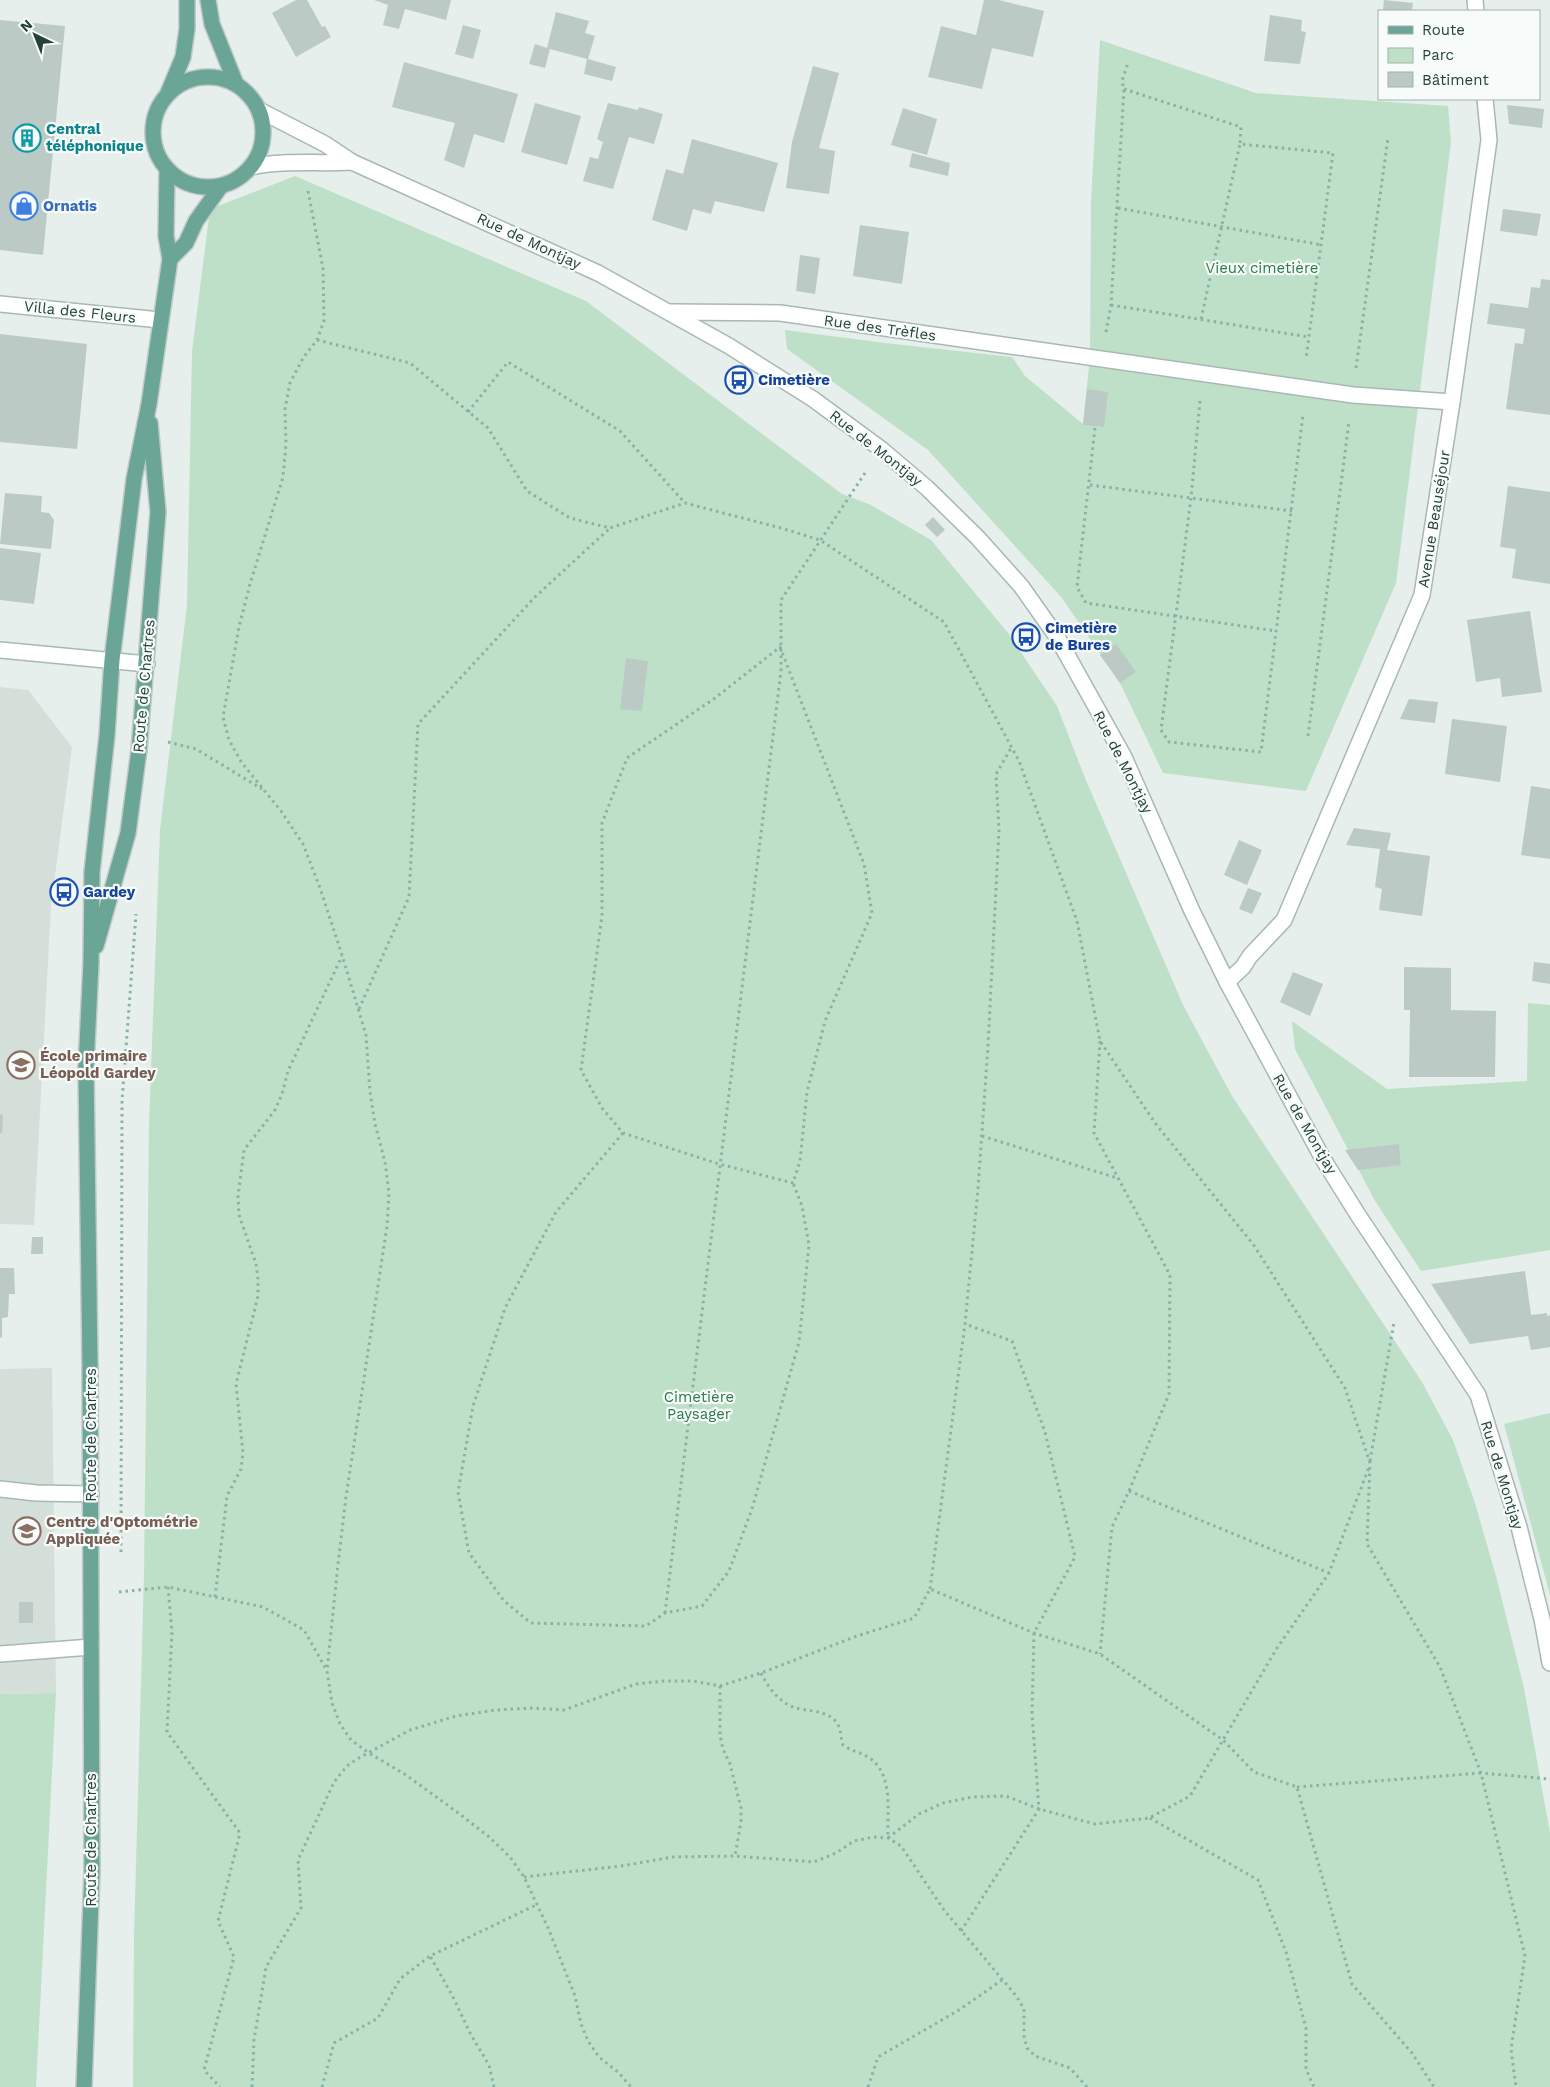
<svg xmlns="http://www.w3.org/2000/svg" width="1550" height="2087" font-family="'Work Sans',sans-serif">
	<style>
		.built { fill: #d4dfda }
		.green { fill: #bfe0c8 }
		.building { fill: #bbcac4 }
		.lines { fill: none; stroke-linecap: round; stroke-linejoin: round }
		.minor-casing { stroke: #a8b8b2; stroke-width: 18 }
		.major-casing { stroke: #c2cac8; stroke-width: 18 }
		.path { stroke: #86b3a5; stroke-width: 3; stroke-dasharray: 2.5 4; stroke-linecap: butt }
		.minor { stroke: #fff; stroke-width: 15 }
		.major { stroke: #6aa596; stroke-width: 15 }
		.labels { text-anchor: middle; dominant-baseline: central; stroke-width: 4.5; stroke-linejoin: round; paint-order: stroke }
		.culture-label { font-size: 15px; font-weight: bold; fill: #0d838f; stroke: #f7fbf9; text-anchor: start }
		.shop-label { font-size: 15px; font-weight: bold; fill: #366cbe; stroke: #f7fbf9; text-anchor: start }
		.street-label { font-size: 15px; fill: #24423a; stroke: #f7fbf9 }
		.park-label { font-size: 15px; fill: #2d7a4b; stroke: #f7fbf9 }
		.transit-label { font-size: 15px; font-weight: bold; fill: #164399; stroke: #f7fbf9; text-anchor: start }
		.education-label { font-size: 15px; font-weight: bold; fill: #785e54; stroke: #f7fbf9; text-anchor: start }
	</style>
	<rect width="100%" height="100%" fill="#e6efeb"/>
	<g class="built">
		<polygon points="0,687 28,690 72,747 51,906 34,1225 0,1224"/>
		<polygon points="52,1368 56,1693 0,1694 0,1369"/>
	</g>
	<g class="green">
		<polygon points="1100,40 1256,93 1448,106 1451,142 1396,583 1306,791 1163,773 1120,683 1062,598 928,450 787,349 785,330 885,343 1012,357 1025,376 1083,424 1090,357 1091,201"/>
		<polygon points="295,176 586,301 842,494 871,505 931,540 1008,633 1057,706 1085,778 1184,1007 1232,1096 1422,1382 1453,1440 1475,1503 1496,1576 1524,1688 1550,1833 1550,2087 133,2087 134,1937 144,1574 149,1125 160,830 187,605 192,351 210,209"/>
		<polygon points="1528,1003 1550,1005 1550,1250 1421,1271 1375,1201 1295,1049 1292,1021 1387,1089 1527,1081"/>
		<polygon points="1550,1413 1550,1595 1504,1424"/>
		<polygon points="56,1693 36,2087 0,2087 0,1694"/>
	</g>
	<g class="building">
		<polygon points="296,0 307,0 322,27 325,26 331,37 296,57 272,13"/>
		<polygon points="374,0 451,0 446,20 405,9 399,29 383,25 388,5"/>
		<polygon points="984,0 999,0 1044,11 1033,57 992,48 982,89 928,77 941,26 976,35"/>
		<polygon points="1384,0 1413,3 1412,11 1383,11"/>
		<polygon points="556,12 589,21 585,33 595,36 588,59 616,67 612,81 584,74 587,59 550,49 545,68 529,64 535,44 547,48"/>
		<polygon points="1270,15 1302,20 1301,31 1306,32 1300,64 1264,61"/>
		<polygon points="0,20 65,26 43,255 0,250"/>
		<polygon points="463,25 481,30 473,59 455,54"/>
		<polygon points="404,62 518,94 504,143 474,134 464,168 444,160 455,123 392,107"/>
		<polygon points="813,66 839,73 819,148 835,151 829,194 786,188 792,142"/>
		<polygon points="535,103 581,116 567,165 521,152"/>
		<polygon points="608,103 638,110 639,107 663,114 654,144 629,137 613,189 583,181 590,157 598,159 603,142 597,139"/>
		<polygon points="1507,105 1544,109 1542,128 1509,124"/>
		<polygon points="903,108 937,119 927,155 891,145"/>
		<polygon points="692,139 778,163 764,212 715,201 711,214 693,209 687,231 652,220 666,169 683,174"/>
		<polygon points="912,153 950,163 948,176 909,167"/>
		<polygon points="1503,209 1541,214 1537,236 1500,231"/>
		<polygon points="860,225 909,232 902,284 853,276"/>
		<polygon points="800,255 820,258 815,294 796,291"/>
		<polygon points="1541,279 1550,280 1550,415 1506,409 1515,343 1523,344 1525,329 1487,324 1490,303 1528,308 1531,287 1540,288"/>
		<polygon points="0,334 87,344 77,449 0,442"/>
		<polygon points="1087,389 1108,392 1104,427 1083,425"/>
		<polygon points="1508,486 1550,492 1550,584 1512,578 1516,549 1500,547"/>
		<polygon points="5,493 42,496 41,512 49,513 54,520 51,549 0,544"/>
		<polygon points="933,517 945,530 937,537 925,525"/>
		<polygon points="0,548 41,553 34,604 0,600"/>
		<polygon points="1530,611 1542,692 1502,697 1500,678 1476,682 1467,620"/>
		<polygon points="1116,644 1136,672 1120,683 1100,655"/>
		<polygon points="626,658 648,661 642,711 620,709"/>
		<polygon points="1409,699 1438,702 1435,723 1400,719"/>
		<polygon points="1452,719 1507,726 1500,782 1445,774"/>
		<polygon points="1531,786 1550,789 1550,859 1521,855"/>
		<polygon points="1354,828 1391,833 1387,850 1430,856 1422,916 1379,910 1382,889 1375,887 1380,849 1346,845"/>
		<polygon points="1239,840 1262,850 1247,885 1224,875"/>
		<polygon points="1248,888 1262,893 1252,914 1239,909"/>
		<polygon points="1534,962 1550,964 1550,984 1532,981"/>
		<polygon points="1404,967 1451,968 1451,1010 1496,1011 1495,1077 1409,1077 1410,1010 1404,1010"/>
		<polygon points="1293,972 1323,984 1310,1016 1280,1002"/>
		<polygon points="0,1114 3,1115 2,1133 0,1133"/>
		<polygon points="1399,1144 1401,1165 1358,1170 1345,1150"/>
		<polygon points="32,1237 43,1237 43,1254 31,1254"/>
		<polygon points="0,1268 14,1268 15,1294 9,1294 8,1317 2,1318 2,1338 0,1337"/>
		<polygon points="1525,1271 1531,1315 1547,1313 1547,1316 1550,1315 1550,1347 1531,1350 1528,1336 1470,1344 1431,1284"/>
		<rect x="19" y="1602" width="14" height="21"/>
	</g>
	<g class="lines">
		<g class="minor-casing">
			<g id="minor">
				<polyline points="1475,0 1476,11"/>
				<polyline points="259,110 325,144 352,162 598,273 729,346 813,399 881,449 927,488 978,538 1021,586 1057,637 1124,757 1192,911 1227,982 1323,1159 1358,1215 1478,1395 1519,1527 1542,1619 1550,1663"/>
				<path d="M251 167C283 160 318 164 352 162"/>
				<polyline points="0,304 160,320"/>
				<polyline points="671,312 780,313 1353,395 1452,402"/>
				<polyline points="0,650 147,664"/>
				<polyline points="1227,982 1243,967 1250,956 1284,920 1422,595 1452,402 1489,140 1485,99"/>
				<polyline points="0,1489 36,1493 91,1494"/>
				<polyline points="0,1654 91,1647"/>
			</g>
		</g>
		<g class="major-casing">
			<g id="major">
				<polyline points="208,0 212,24 236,84"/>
				<circle cx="208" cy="132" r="55"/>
				<polyline points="168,93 183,57 187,29 187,0"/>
				<polyline points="170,259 186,243 196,221 221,186"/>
				<polyline points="96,946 128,833 139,750 158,512 150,423"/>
				<polyline points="84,2087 92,1872 90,1366 86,1067 91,963 92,872 107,735 112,660 134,479 149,404 170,259 166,236 167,169"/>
			</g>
		</g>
		<g class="path">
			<polyline points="1124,89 1241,127 1240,144 1333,153 1306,359"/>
			<polyline points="308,191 323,268 324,321 317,340 303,358 290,383 285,409 286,444 283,477 250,584 239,627 223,717 229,740 242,763 281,811 303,844 320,888 342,955 366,1035 370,1092 375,1124 385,1162 389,1193 387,1226 346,1497 338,1564 327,1671 332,1703 340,1724 351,1740 369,1753 406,1775 457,1812 488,1836 510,1857 524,1877 549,1930 575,1996 581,2024 588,2041 599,2057 619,2073 631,2087"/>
			<polyline points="1118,208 1322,245"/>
			<polyline points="1111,305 1309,337"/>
			<polyline points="1201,319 1240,144"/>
			<polyline points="1106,332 1111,305 1124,89 1122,81 1128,63"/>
			<polyline points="317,340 410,363 488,428 527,491 570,518 610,528 685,503 781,528 820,540 944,622 1019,761 1077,921 1100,1041 1155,1123 1253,1244 1345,1388 1370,1463 1367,1544 1440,1667 1481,1773 1550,1779"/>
			<polyline points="1356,368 1388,138"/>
			<polyline points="1200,401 1191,498 1161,730 1169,742 1261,752 1303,415"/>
			<polyline points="468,412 508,362 620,431 685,503"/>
			<polyline points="1095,428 1077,587 1086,603 1276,631"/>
			<polyline points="1090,485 1292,511"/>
			<polygon points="780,647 864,864 872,913 825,1021 807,1092 800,1161 793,1183 719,1164 623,1133 602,1108 581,1070 602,916 602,823 627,758 715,698"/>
			<polyline points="1308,736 1349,422"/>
			<polyline points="168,742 196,749 262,789"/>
			<polyline points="359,1009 409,897 418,724 535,597 610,528"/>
			<polyline points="1100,1041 1094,1133 1170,1275 1169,1394 1129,1491 1112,1527 1100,1654"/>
			<polyline points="623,1133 556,1212 505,1308 473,1406 458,1492 469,1553 504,1601 531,1623 646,1626 665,1613 702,1606 729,1571 752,1509 799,1342 809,1245 802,1206 793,1183"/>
			<polyline points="982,1136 1117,1178"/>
			<polyline points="1370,1461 1394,1322"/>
			<polyline points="1129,1491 1329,1573"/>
			<polyline points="121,1552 122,1101 136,914"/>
			<polyline points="168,1587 172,1632 167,1732 240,1833 218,1921 234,1957 204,2070 220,2087"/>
			<polyline points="930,1589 965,1324 978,1189 988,1046 999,830 996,774 1011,748"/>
			<polyline points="119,1592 168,1587 263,1607 304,1630 326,1669"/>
			<polyline points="215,1597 227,1496 241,1469 243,1453 236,1384 258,1296 258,1279 256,1264 239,1215 238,1196 244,1150 275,1110 282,1094 288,1071 342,956"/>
			<polyline points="665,1613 781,671 781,600 865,473"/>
			<path d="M761 1673C768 1687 778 1701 793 1707 807 1712 827 1709 837 1723 842 1730 840 1738 843 1745 851 1751 860 1752 868 1757 894 1773 887 1812 888 1837"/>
			<polyline points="720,1686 720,1735 723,1749 730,1764 741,1808 741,1822 735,1856"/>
			<polyline points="1297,1787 1481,1773 1525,1956 1511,2049 1516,2087"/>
			<polyline points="1150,1818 1258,1880 1286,1952 1306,2028 1306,2069 1314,2087"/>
			<polyline points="888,1838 919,1814 943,1803 972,1797 1006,1796 1039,1809 1095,1824 1149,1818 1190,1796 1277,1648 1329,1573 1369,1467"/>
			<polyline points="524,1877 621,1866 673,1857 735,1856 814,1862 836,1853 854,1841 873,1837 888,1838 901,1846 944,1910 1017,1997 1024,2009 1024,2036 1027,2048 1035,2056 1070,2068 1087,2087"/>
			<polyline points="961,1931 1039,1809 1032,1713 1034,1633 1075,1557 1045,1432 1012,1341 965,1324"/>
			<polyline points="252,2087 254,2040 266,1967 301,1908 298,1860 334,1782 347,1766 357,1759 410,1730 456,1716 496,1710 533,1708 564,1710 636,1684 664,1681 693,1681 720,1686 761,1673 857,1636 914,1618 930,1589 1034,1633 1100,1654 1223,1740 1254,1772 1297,1787 1352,1984 1412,2053 1434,2087"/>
			<polyline points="322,2087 334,2043 378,2018 400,1979 430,1956"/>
			<polyline points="494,2087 489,2065 471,2035 452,1995 430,1956 536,1905"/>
			<polyline points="868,2087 878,2057 959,2010 1002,1980"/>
		</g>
		<use href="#minor" class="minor"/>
		<use href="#major" class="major"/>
	</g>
	<defs>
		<g id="building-ring" transform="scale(1.4375)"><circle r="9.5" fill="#f7fbf9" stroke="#0f9aa8" stroke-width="1.5"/><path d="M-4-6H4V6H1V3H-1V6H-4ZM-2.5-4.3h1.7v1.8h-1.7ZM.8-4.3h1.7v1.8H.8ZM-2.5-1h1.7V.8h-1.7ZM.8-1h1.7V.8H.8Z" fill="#0f9aa8"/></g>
		<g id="shop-ring" transform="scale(1.4375)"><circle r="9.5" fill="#f7fbf9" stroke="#3f7fe0" stroke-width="1.5"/><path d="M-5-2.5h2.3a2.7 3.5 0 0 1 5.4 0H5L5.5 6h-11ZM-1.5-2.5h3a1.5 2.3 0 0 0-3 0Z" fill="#3f7fe0"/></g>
		<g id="bus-ring" transform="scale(1.4375)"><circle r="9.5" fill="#f7fbf9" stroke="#1a4fb4" stroke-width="1.5"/><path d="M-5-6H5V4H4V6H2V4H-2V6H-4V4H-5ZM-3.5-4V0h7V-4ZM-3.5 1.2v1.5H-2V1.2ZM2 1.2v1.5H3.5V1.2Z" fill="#1a4fb4"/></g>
		<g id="school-ring" transform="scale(1.4375)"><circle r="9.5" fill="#f7fbf9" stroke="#8d6e63" stroke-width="1.5"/><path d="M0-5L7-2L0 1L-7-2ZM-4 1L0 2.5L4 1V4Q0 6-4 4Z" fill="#8d6e63"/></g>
		<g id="university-ring" transform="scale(1.4375)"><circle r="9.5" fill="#f7fbf9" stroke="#8d6e63" stroke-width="1.5"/><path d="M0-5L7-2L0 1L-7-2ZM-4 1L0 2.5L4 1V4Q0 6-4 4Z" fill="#8d6e63"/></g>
	</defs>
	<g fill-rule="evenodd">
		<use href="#building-ring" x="27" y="138"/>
		<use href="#shop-ring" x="24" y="206"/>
		<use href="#bus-ring" x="739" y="380"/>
		<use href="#bus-ring" x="1026" y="637"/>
		<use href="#bus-ring" x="64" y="892"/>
		<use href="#school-ring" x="21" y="1065"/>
		<use href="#university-ring" x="27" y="1531"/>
	</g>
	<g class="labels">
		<g class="culture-label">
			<text x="46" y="129">Central<tspan x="46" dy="17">téléphonique</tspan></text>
		</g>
		<g class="shop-label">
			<text x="43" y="206">Ornatis</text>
		</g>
		<g class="street-label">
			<text transform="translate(529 241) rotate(25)">Rue de Montjay</text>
			<text transform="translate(80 312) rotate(6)">Villa des Fleurs</text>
			<text transform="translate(880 328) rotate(8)">Rue des Trèfles</text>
			<text transform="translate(876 448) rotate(38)">Rue de Montjay</text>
			<text transform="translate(1434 519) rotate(-81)">Avenue Beauséjour</text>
			<text transform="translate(144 686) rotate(-85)">Route de Chartres</text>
			<text transform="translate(1123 762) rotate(63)">Rue de Montjay</text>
			<text transform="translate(1305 1124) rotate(60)">Rue de Montjay</text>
			<text transform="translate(91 1435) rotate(-90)">Route de Chartres</text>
			<text transform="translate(1502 1475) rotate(73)">Rue de Montjay</text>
			<text transform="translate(91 1840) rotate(-90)">Route de Chartres</text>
		</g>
		<g class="park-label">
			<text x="1262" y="268">Vieux cimetière</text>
			<text x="699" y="1397">Cimetière<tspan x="699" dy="17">Paysager</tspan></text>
		</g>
		<g class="transit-label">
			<text x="758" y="380">Cimetière</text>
			<text x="1045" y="628">Cimetière<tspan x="1045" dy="17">de Bures</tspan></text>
			<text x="83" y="892">Gardey</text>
		</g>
		<g class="education-label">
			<text x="40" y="1056">École primaire<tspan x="40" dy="17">Léopold Gardey</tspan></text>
			<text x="46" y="1522">Centre d'Optométrie<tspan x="46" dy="17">Appliquée</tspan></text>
		</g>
	</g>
	<rect x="1378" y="10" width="162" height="90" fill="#f7fbf9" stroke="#a3b1ad"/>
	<rect x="1388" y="26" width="25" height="8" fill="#6aa596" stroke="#a3b1ad"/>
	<text x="1422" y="35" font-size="15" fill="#24423a">Route</text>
	<rect x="1388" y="48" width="25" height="15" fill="#bfe0c8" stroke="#a3b1ad"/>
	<text x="1422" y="60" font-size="15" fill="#24423a">Parc</text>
	<rect x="1388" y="72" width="25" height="15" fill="#bbcac4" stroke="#a3b1ad"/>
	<text x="1422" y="85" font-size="15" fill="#24423a">Bâtiment</text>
	<g transform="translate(35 35) rotate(317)" stroke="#f7fbf9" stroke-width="4" paint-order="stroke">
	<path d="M0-4L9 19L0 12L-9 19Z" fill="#24423a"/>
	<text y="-8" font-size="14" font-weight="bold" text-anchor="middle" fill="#24423a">N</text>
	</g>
</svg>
